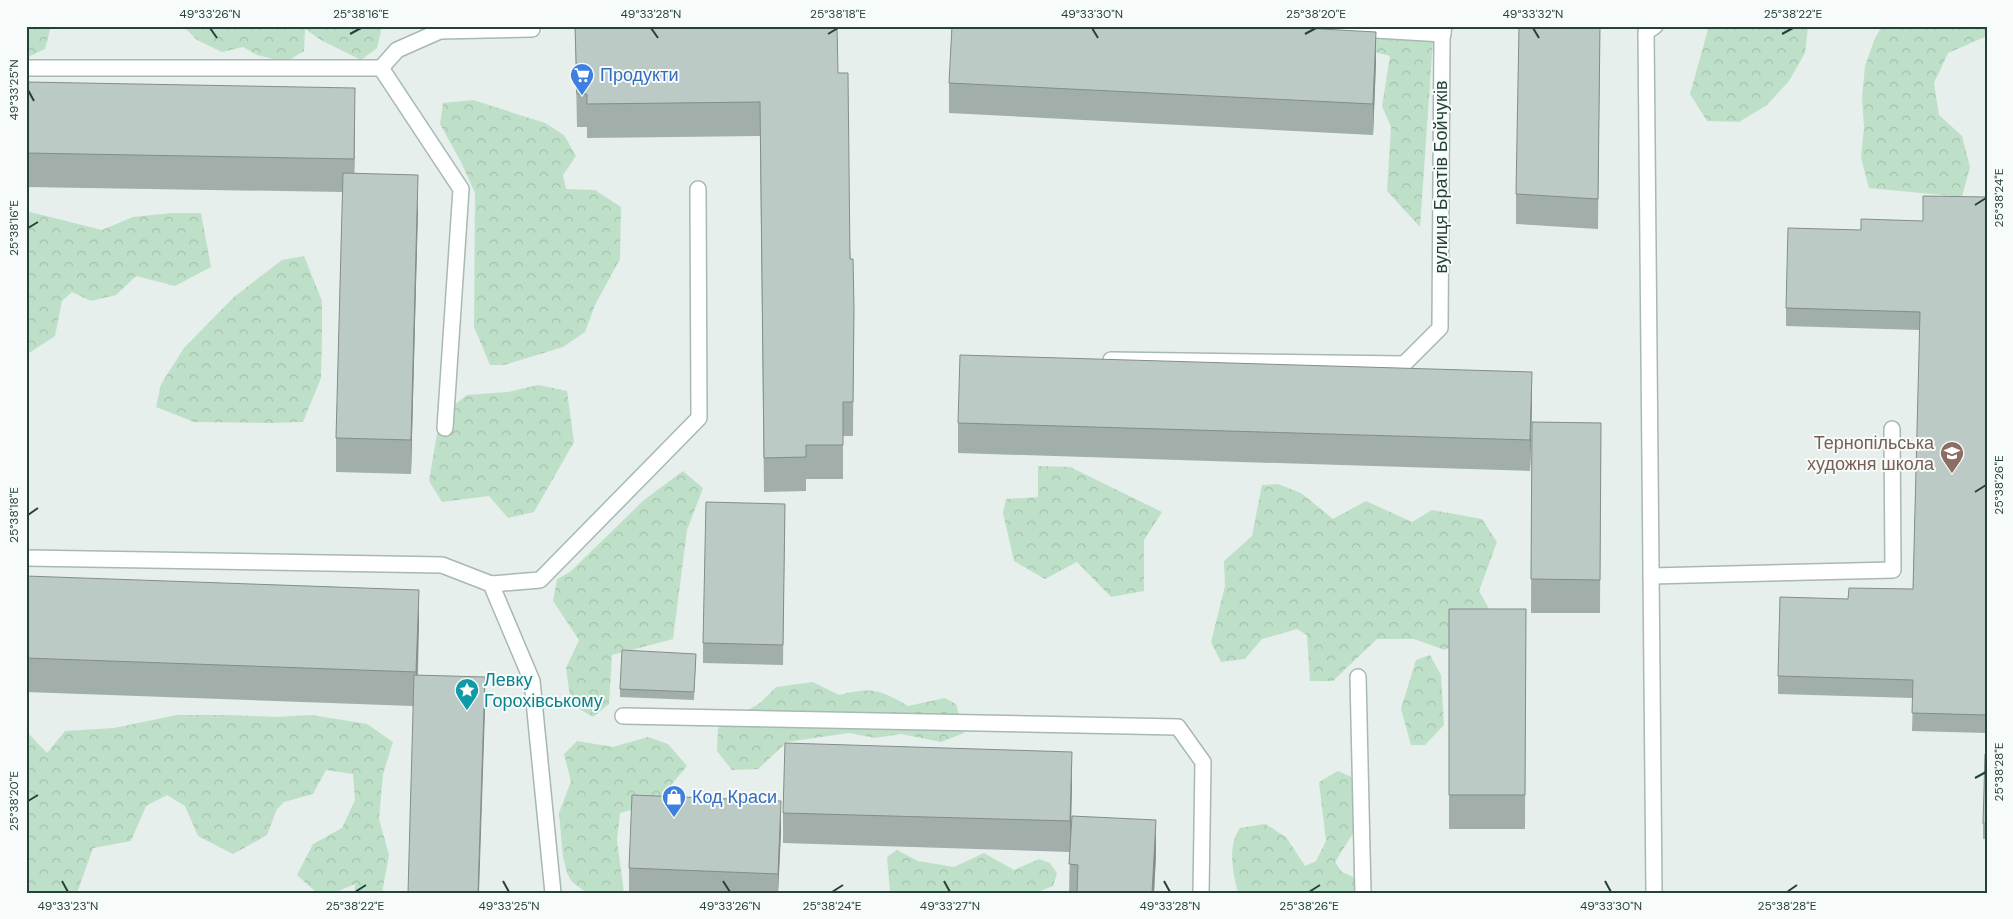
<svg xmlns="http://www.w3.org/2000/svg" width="2013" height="919" font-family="'DM Sans',sans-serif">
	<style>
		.forest { fill: url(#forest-crowns) }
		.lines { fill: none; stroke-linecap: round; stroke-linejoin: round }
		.minor-casing { stroke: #a8b8b2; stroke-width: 18 }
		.minor { stroke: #fff; stroke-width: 15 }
		.wall { fill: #a1aea9 }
		.shaded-wall { fill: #838d89 }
		.building { fill: #bbcac4; stroke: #838d89 }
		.ticks { fill: none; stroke: #24423a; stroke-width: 2 }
		.labels { text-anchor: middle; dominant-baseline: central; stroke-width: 4; stroke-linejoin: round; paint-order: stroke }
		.shop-label { font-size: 18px; fill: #366cbe; stroke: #f7fbf9; text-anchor: start }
		.street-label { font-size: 18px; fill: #24423a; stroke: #f7fbf9 }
		.education-label { font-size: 18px; fill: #785e54; stroke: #f7fbf9; text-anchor: end }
		.culture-label { font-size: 18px; fill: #0d838f; stroke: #f7fbf9; text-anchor: start }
		.neatline { fill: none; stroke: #24423a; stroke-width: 2 }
		.ticks-label { font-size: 12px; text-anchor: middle; fill: #24423a }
	</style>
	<defs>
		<pattern id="forest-crowns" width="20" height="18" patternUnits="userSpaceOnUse" patternTransform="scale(1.25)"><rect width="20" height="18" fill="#bfe0c8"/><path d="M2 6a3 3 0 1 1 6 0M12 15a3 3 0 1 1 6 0" fill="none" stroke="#a4c1ad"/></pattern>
	</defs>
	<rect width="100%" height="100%" fill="#e6efeb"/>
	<g class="forest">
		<polygon points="26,26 51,26 45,49 28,57 26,56"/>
		<polygon points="183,26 382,26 377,48 361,60 321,40 305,29 304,51 286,62 257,55 243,47 222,52 197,40"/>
		<polygon points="1434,26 1420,227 1387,191 1391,127 1382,106 1390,56 1341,43"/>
		<polygon points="1709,26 1808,26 1805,53 1789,81 1767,105 1739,122 1707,121 1690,94"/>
		<polygon points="1882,26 1987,26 1987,36 1948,53 1934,83 1939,115 1962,136 1970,167 1962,197 1869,188 1861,158 1864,128 1862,97 1865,66 1875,38"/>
		<polygon points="473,100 545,123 564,135 576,156 563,175 566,189 595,190 621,207 620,259 595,305 585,332 563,347 504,365 490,365 474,327 475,193 461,162 440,124 443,103"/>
		<polygon points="26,211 102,230 133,217 172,213 201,213 211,267 175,286 136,276 116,295 91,301 72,292 62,301 55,336 26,355"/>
		<polygon points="304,256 322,301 322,337 321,378 303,422 270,423 194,422 156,407 161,384 184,348 234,297 282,260"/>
		<polygon points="538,385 567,391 574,442 534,512 508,518 489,496 442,502 429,481 440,416 467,395 508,392"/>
		<polygon points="1038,466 1070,467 1162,512 1144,540 1144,591 1111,597 1077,562 1045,579 1014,561 1003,513 1006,499 1038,497"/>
		<polygon points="683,471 703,488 687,530 673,639 612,655 609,704 593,717 571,704 566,668 579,640 553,601 557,579 570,572 644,500"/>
		<polygon points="1278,484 1301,493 1333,519 1366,501 1412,522 1432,510 1482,519 1497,542 1479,591 1491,612 1485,623 1445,650 1414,639 1377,639 1333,681 1310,681 1307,635 1297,629 1262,639 1245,659 1221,662 1211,642 1225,586 1224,561 1252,536 1262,485"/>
		<polygon points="1430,655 1441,675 1444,725 1425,745 1411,745 1401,709 1416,660"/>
		<path d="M813 682 839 695C871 687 880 689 908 706L945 698 956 704 964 733 941 742 901 734 875 738 849 733 787 742 758 769 732 770 717 751 718 728 760 703 776 687Z"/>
		<polygon points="177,715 228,715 275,717 312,715 367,724 393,742 383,774 379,819 389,855 382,893 355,893 355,884 334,893 317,893 297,875 313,844 342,828 355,800 353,774 326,770 313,794 284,802 277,809 267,835 233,854 198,836 185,806 167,795 146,806 131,841 93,848 77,893 26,893 26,731 47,753 65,731 114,728"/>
		<polygon points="648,737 668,744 687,766 656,803 620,813 617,840 624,893 587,893 572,882 567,873 563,857 559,813 571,781 564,754 577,741 613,747"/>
		<path d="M1338 771 1360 781 1362 819 1335 862 1342 872 1363 881 1366 893H1238C1233 873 1227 846 1240 828L1265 824 1286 837 1305 866 1316 861 1326 841 1319 782Z"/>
		<polygon points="897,850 918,861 954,867 984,853 1014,870 1039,859 1050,863 1057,873 1053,886 1035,893 890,893 887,857"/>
	</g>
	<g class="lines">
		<g class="minor-casing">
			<g id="minor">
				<polyline points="1309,26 1443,34"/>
				<polyline points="26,68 381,68 397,50 440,31 532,29"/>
				<polyline points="381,68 461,189 445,428"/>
				<polyline points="1111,360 1404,364 1440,328 1442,38 1444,26"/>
				<polyline points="26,558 442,565 491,584 532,681 553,893"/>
				<polyline points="1651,576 1893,570 1892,429"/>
				<polyline points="491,584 540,580 699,418 698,189"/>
				<polyline points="1358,677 1363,893"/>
				<polyline points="623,716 1178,727 1203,762 1201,893"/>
				<polyline points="1654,893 1646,32 1655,26"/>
			</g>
		</g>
		<use href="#minor" class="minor"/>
	</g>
	<g class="wall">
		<polygon points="575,26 838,73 854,309 853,436 843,436 843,479 806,479 806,491 764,492 760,136 587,138 587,127 577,127"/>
		<polygon points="1600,30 1598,229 1516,224 1516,194"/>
		<polygon points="1376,62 1373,135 949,113 949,83"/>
		<polygon points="26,82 355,122 354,173 418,209 411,474 336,472 336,438 343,192 26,187"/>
		<polygon points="1987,197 1987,733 1912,731 1913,698 1778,694 1778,676 1848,599 1913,589 1920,330 1786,326 1786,308 1861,230 1923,221"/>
		<polygon points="1532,402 1530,471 958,453 958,423"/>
		<polygon points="1532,422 1601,423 1600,613 1531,613"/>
		<polygon points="785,504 783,665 703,663 703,643"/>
		<polygon points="26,576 419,623 418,675 485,711 413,706 26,692"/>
		<polygon points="1449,609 1526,609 1525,829 1449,829"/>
		<polygon points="696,654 694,700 620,697 620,689"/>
		<polygon points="1987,754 1987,839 1983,839 1983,824"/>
		<polygon points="1072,782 1071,840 1156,854 1154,893 1069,893 1070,852 783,843 783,813"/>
		<polygon points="781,832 778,893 629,893 629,868"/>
	</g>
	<g class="shaded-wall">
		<polygon points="1376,32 1376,62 1373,135 1373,104"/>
		<polygon points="355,88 355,122 354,193 354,159"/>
		<polygon points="418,175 418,209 411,474 411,440"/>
		<polygon points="1532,372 1532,402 1530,471 1530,440"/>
		<polygon points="419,590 419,623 416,706 416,672"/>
		<polygon points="485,677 485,711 479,893 478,893"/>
		<polygon points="1072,752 1072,782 1070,852 1070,821"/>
		<polygon points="781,801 781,832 778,893 778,874"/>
		<polygon points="1156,820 1156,854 1154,893 1152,893"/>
	</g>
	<g class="building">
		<polygon points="575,26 837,26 838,73 848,73 850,259 853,259 854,309 853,402 843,402 843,445 806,445 806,457 764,458 760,102 587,104 587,94 577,94"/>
		<polygon points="952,26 1267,26 1376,32 1373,104 949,83"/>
		<polygon points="1519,26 1600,26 1598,199 1516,194"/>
		<polygon points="26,82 355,88 354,159 26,153"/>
		<polygon points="343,173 418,175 411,440 336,438"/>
		<polygon points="1923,196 1987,197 1987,715 1912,713 1913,680 1778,676 1780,597 1848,599 1849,588 1913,589 1920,312 1786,308 1788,228 1861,230 1861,219 1923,221"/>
		<polygon points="960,355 1532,372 1530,440 958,423"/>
		<polygon points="1532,422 1601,423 1600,580 1531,579"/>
		<polygon points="706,502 785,504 783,645 703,643"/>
		<polygon points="26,576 419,590 416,672 26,658"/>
		<polygon points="1449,609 1526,609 1525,795 1449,795"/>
		<polygon points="622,650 696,654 694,692 620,689"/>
		<polygon points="414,675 485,677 478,893 408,893"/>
		<polygon points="785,743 1072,752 1070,821 783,813"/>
		<polygon points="1985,754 1987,754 1987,824 1983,824"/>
		<polygon points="632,795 781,801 778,874 629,868"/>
		<polygon points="1072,816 1156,820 1152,893 1077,893 1078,865 1069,864"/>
	</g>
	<path class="ticks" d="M210 28 217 38M651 28 658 38M1092 28 1098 38M1533 28 1539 38M350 34 361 28M828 34 838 28M1305 34 1316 28M1782 34 1793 28M28 90 34 101M1975 205 1986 198M28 228 38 222M1975 492 1986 485M28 515 38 508M1975 778 1986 772M28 801 38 795M62 881 68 892M503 881 509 892M723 881 730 892M944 881 950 892M1164 881 1170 892M1605 881 1611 892M355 892 366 885M832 892 843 885M1309 892 1320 885M1787 892 1797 885"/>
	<defs>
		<g id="supermarket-pin" transform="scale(1.25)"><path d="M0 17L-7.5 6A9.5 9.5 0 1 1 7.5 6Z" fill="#3f7fe0" stroke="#f7fbf9"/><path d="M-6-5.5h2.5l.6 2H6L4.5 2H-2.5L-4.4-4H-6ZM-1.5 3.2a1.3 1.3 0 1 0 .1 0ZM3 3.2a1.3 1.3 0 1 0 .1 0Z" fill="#fff"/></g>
		<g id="school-pin" transform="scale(1.25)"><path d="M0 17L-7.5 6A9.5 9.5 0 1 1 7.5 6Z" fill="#8d6e63" stroke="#f7fbf9"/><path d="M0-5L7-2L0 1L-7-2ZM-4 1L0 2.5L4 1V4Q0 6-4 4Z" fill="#fff"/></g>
		<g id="sight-pin" transform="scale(1.25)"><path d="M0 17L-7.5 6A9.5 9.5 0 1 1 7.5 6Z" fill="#0f9aa8" stroke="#f7fbf9"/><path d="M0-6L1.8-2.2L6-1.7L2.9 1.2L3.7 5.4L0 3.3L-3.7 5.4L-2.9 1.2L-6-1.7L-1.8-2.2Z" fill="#fff"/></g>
		<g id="shop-pin" transform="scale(1.25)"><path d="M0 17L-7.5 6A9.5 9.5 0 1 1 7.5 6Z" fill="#3f7fe0" stroke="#f7fbf9"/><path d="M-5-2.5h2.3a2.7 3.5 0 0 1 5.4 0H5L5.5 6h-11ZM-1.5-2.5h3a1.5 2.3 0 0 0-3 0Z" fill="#fff"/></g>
	</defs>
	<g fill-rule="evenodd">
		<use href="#supermarket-pin" x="582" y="75"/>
		<use href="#school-pin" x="1952" y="453"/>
		<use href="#sight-pin" x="467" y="690"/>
		<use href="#shop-pin" x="674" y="797"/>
	</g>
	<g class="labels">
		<g class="shop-label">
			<text x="600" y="75">Продукти</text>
			<text x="692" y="797">Код Краси</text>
		</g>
		<g class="street-label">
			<text transform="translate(1441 177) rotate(-90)">вулиця Братів Бойчуків</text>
		</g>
		<g class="education-label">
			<text x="1934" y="443">Тернопільська<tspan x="1934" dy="21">художня школа</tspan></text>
		</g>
		<g class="culture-label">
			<text x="484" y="680">Левку<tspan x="484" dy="21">Горохівському</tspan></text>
		</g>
	</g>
	<rect width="2013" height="919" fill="none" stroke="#f7fbf9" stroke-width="55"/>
	<rect x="28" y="28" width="1958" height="864" class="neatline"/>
	<g class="ticks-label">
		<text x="210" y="18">49°33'26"N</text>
		<text x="361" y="18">25°38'16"E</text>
		<text x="651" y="18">49°33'28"N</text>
		<text x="838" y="18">25°38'18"E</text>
		<text x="1092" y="18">49°33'30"N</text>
		<text x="1316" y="18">25°38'20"E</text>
		<text x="1533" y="18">49°33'32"N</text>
		<text x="1793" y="18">25°38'22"E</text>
		<text transform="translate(14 90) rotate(-90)" y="4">49°33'25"N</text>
		<text transform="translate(1999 198) rotate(-90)" y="4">25°38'24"E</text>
		<text transform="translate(14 228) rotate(-90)" y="4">25°38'16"E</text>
		<text transform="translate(1999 485) rotate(-90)" y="4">25°38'26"E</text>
		<text transform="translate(14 515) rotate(-90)" y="4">25°38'18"E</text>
		<text transform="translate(1999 772) rotate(-90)" y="4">25°38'28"E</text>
		<text transform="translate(14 801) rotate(-90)" y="4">25°38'20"E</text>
		<text x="68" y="910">49°33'23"N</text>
		<text x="355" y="910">25°38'22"E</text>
		<text x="509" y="910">49°33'25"N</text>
		<text x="730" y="910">49°33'26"N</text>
		<text x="832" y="910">25°38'24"E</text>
		<text x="950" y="910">49°33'27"N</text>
		<text x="1170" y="910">49°33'28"N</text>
		<text x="1309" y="910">25°38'26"E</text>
		<text x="1611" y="910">49°33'30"N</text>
		<text x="1787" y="910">25°38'28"E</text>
	</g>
</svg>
